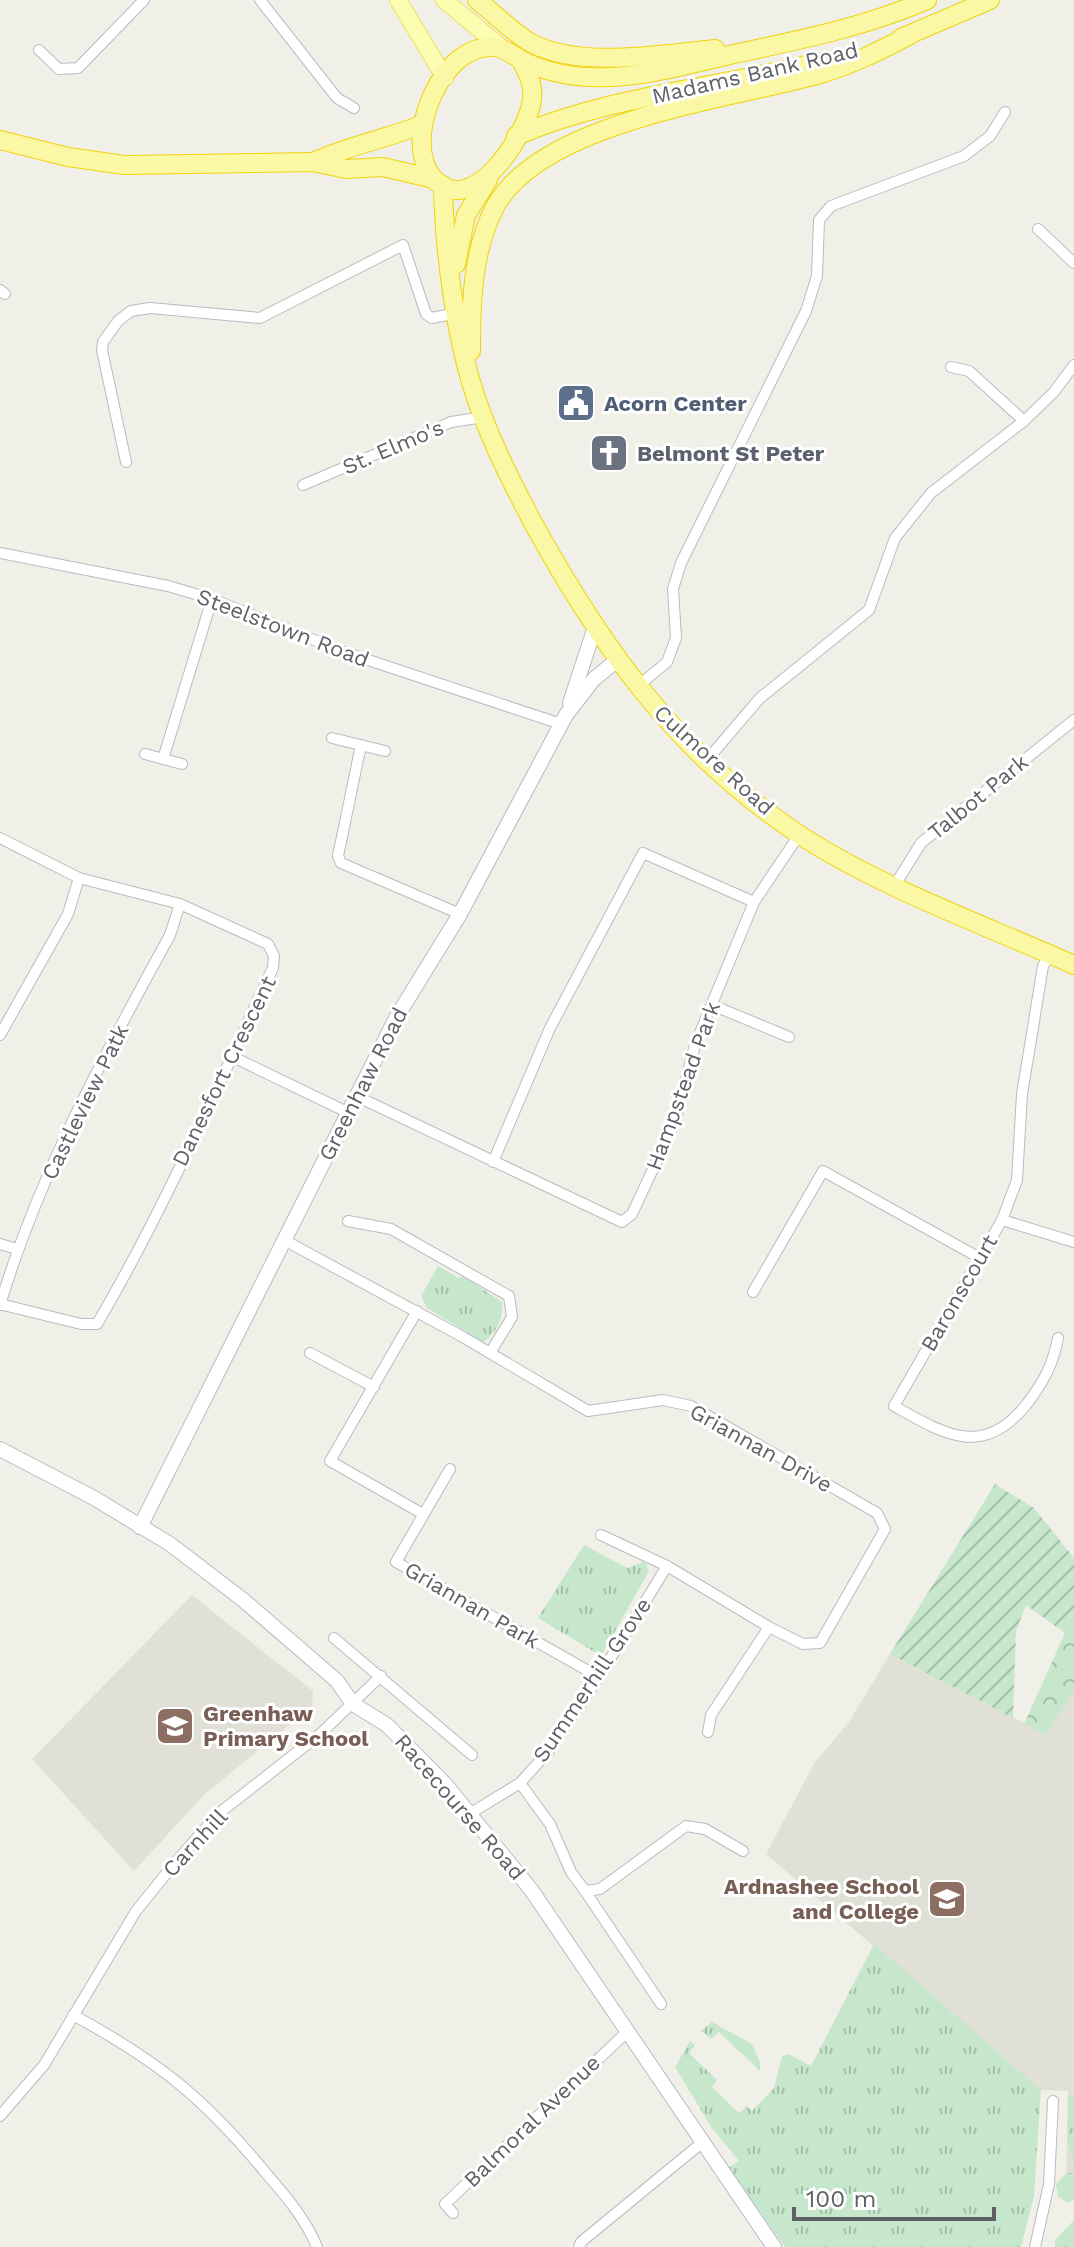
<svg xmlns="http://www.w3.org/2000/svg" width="1074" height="2247" font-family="'Work Sans',sans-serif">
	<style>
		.education { fill: #e0e0d6 }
		.grass { fill: url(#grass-tufts) }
		.forest { fill: url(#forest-crowns) }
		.garden { fill: url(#garden-furrows) }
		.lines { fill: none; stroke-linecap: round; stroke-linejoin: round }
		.minor-casing { stroke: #babbc1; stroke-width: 12 }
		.secondary-casing { stroke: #b9bac1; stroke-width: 16 }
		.primary-casing { stroke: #ede064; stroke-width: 18 }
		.trunk-casing { stroke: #f1d208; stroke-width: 20 }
		.minor { stroke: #fff; stroke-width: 10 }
		.secondary { stroke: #fff; stroke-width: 14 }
		.primary { stroke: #fbfdb1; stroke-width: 16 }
		.trunk { stroke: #faf8a4; stroke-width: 18 }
		.labels { text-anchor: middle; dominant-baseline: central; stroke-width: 6; stroke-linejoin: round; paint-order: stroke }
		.street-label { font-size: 22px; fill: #5f6167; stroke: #fff }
		.service-label { font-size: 22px; font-weight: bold; fill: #4e5e75; stroke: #fff; text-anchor: start }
		.worship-label { font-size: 22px; font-weight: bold; fill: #5b616d; stroke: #fff; text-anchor: start }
		.education-label { font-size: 22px; font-weight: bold; fill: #785e54; stroke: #fff; text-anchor: start }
	</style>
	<defs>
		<pattern id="grass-tufts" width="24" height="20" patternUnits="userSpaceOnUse" patternTransform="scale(2)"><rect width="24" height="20" fill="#c6e7cc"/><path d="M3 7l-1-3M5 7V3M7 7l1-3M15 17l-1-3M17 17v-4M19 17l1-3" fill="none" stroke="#a4bfa9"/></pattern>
		<pattern id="forest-crowns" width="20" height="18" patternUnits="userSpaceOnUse" patternTransform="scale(2)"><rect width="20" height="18" fill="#c6e7cc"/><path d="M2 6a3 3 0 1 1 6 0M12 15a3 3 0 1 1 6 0" fill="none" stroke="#a4bfa9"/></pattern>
		<pattern id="garden-furrows" width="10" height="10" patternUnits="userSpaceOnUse" patternTransform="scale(2)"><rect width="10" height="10" fill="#c6e7cc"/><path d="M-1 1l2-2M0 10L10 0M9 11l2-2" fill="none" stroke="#a4bfa9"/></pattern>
	</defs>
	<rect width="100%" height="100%" fill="#f1f0e8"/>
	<g class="education">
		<polygon points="192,1595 313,1691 312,1706 204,1795 134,1871 32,1759"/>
		<polygon points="890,1654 1046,1734 1074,1689 1074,2200 1066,2191 1068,2091 1041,2090 766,1854 815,1762 849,1722"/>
	</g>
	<g class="grass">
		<path d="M438 1266 459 1278 463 1276 502 1302C504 1317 497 1333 483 1342L427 1308 421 1296Z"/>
		<polygon points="584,1545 627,1568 645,1561 649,1571 601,1656 538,1618"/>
		<polygon points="874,1944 1041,2090 1034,2196 1021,2247 785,2247 728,2168 739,2161 712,2128 675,2067 690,2041 695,2045 689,2053 717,2080 712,2087 739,2113 747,2106 752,2111 774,2088 782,2056 788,2054 811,2066"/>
		<polygon points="712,2022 752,2044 761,2064 759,2070 719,2032 711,2039 701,2031"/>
		<polygon points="1068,2096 1074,2097 1074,2165 1067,2141"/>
		<polygon points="1067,2173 1074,2173 1074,2200 1067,2203 1058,2196 1056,2184"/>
		<polygon points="1074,2220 1074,2247 1055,2247 1055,2240"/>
	</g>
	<polygon class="forest" points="1074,1623 1074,1689 1046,1735 1024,1724 1065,1633"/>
	<polygon class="garden" points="995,1484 1034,1508 1074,1558 1074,1623 1065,1633 1026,1605 1016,1631 1013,1718 890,1654"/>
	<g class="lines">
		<g class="minor-casing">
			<g id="minor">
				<polyline points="260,0 337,98 354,108"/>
				<polyline points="39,50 59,69 78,68 144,0"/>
				<polyline points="1038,229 1074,263"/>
				<polyline points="0,290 5,294"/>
				<polyline points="951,367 969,371 1024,421"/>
				<polyline points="126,462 102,350 103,342 118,321 131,311 150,308 260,318 403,245 426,314 432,318 457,313"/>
				<polyline points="303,485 451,422 484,417"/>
				<polyline points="0,553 168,586 212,599 344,652 561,724"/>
				<polyline points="637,687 667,662 676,638 673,589 681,563 806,311 817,276 819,220 831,206 964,156 990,136 1005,112"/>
				<polyline points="332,738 385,751"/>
				<polyline points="361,745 338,856 341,863 460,914"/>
				<polyline points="145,754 182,764"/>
				<polyline points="163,759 212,599"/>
				<polyline points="707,760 760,698 869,610 895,538 931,493 1024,421 1054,392 1074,365"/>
				<path d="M0 838 79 878 180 904 268 944 274 956 273 968C217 1087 164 1210 97 1324H81L0 1304"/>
				<polyline points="895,885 921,843 1074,720"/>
				<path d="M1050 955 1043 966 1022 1094 1017 1180 1002 1220 894 1406C944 1434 982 1459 1026 1405 1043 1383 1053 1365 1058 1338"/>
				<polyline points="712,1005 789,1037"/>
				<polyline points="0,1035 68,914 79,878"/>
				<polyline points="231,1056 347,1112"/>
				<polyline points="356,1096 622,1222 632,1214 675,1122 695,1045 754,902 799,835"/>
				<polyline points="493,1162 550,1028 643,853 754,902"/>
				<polyline points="1002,1220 1074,1242"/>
				<polyline points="348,1221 391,1229 509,1296 512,1317 490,1353"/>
				<polyline points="284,1240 463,1337 588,1411 663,1400 691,1406 877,1513 885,1529 820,1643 803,1644 769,1627"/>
				<polyline points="0,1244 17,1249"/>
				<polyline points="753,1292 823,1171 978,1257"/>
				<path d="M0 1305C39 1175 105 1053 170 935L180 904"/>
				<polyline points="417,1311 330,1461 423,1514"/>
				<polyline points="310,1353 374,1387"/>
				<polyline points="450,1469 396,1562 599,1677"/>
				<polyline points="601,1535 667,1566 769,1627 711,1715 708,1732"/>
				<polyline points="334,1638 472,1755"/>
				<polyline points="520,1783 550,1824 571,1872 585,1891 600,1889 686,1826 705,1829 743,1851"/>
				<polyline points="471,1813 520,1783 547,1753 599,1677 667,1566"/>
				<polyline points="585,1891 661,2004"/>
				<path d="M73 2015C158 2061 204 2098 265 2172 284 2194 306 2219 317 2247"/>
				<polyline points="0,2116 44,2065 136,1911 174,1864 218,1814 319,1735 381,1676"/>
				<polyline points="453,2213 445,2204 628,2031"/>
				<polyline points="579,2247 581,2242 704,2141"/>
				<polyline points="1035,2247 1049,2184 1053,2101"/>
			</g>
		</g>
		<g class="secondary-casing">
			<g id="secondary">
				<polyline points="570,703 594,630"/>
				<polyline points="0,1449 94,1498 170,1544 242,1599 337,1681 353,1704 387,1725 446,1785 532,1891 774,2247"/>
				<polyline points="140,1527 396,1018 460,914 566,715 594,679 616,661"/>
			</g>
		</g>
		<g class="primary-casing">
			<g id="primary">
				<polyline points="398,0 445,78"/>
				<polyline points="444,0 501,47"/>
			</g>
		</g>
		<g class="trunk-casing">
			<g id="trunk">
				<path d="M477 0C494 13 512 32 531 43 581 69 661 54 715 49"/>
				<polyline points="901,38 990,0"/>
				<path d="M520 59C527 71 534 84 532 99 529 131 472 223 433 178 403 142 437 56 482 48 499 44 506 51 520 59 539 70 569 77 591 77 640 79 686 65 734 54 799 40 865 27 927 0"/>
				<path d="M516 136C612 95 718 88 818 62"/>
				<polyline points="0,140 68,157 124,165 313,162 346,169 383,167 434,179"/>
				<path d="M313 162C348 146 385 139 421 125"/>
				<path d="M443 185C444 245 454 325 471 382 485 430 509 477 532 521 601 647 678 755 800 835 879 887 987 926 1074 965"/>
				<polyline points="456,264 466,215 488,180"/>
				<path d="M471 351C471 303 472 251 495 207 541 121 731 99 820 74 852 65 881 50 910 35"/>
			</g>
		</g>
		<use href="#minor" class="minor"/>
		<use href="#secondary" class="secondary"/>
		<use href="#primary" class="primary"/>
		<use href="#trunk" class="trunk"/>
	</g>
	<defs>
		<g id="civic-square" transform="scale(2)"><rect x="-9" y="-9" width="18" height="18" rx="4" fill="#5c6f8a" stroke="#fff"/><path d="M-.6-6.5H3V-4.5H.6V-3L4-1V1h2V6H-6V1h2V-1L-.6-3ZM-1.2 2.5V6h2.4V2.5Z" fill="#fff"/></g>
		<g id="church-square" transform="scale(2)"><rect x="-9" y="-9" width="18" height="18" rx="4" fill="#6b7280" stroke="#fff"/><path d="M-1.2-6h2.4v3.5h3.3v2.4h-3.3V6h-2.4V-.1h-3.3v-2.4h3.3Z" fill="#fff"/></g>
		<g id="school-square" transform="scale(2)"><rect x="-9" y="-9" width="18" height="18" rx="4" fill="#8d6e63" stroke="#fff"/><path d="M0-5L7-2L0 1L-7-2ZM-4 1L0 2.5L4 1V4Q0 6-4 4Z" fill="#fff"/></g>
	</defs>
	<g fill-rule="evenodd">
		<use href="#civic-square" x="576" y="403"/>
		<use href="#church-square" x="609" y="453"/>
		<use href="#school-square" x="175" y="1726"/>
		<use href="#school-square" x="947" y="1899"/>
	</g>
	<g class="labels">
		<g class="street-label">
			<text transform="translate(755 73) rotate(-13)">Madams Bank Road</text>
			<text transform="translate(393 447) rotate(-23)">St. Elmo's</text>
			<text transform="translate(283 628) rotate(21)">Steelstown Road</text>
			<text transform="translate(714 760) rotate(42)">Culmore Road</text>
			<text transform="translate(978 797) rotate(-39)">Talbot Park</text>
			<text transform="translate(224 1071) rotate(-64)">Danesfort Crescent</text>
			<text transform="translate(363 1084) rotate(-63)">Greenhaw Road</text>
			<text transform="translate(683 1086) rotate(-70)">Hampstead Park</text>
			<text transform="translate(85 1102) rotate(-64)">Castleview Patk</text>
			<text transform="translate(959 1293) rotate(-60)">Baronscourt</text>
			<text transform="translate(761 1448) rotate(29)">Griannan Drive</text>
			<text transform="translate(472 1605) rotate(30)">Griannan Park</text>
			<text transform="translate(592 1680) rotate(-56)">Summerhill Grove</text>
			<text transform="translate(460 1807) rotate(49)">Racecourse Road</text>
			<text transform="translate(195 1843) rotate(-47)">Carnhill</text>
			<text transform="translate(532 2121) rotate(-44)">Balmoral Avenue</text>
		</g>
		<g class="service-label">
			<text x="604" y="403">Acorn Center</text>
		</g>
		<g class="worship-label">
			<text x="637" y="453">Belmont St Peter</text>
		</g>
		<g class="education-label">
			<text x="203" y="1713">Greenhaw<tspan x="203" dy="25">Primary School</tspan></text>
			<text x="919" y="1886" text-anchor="end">Ardnashee School<tspan x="919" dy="25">and College</tspan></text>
		</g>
	</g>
	<path d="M794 2207v12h200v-12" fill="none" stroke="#5f6167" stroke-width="4"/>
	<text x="806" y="2207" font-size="24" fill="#5f6167" stroke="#ffffff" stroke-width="6" paint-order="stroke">100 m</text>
</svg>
